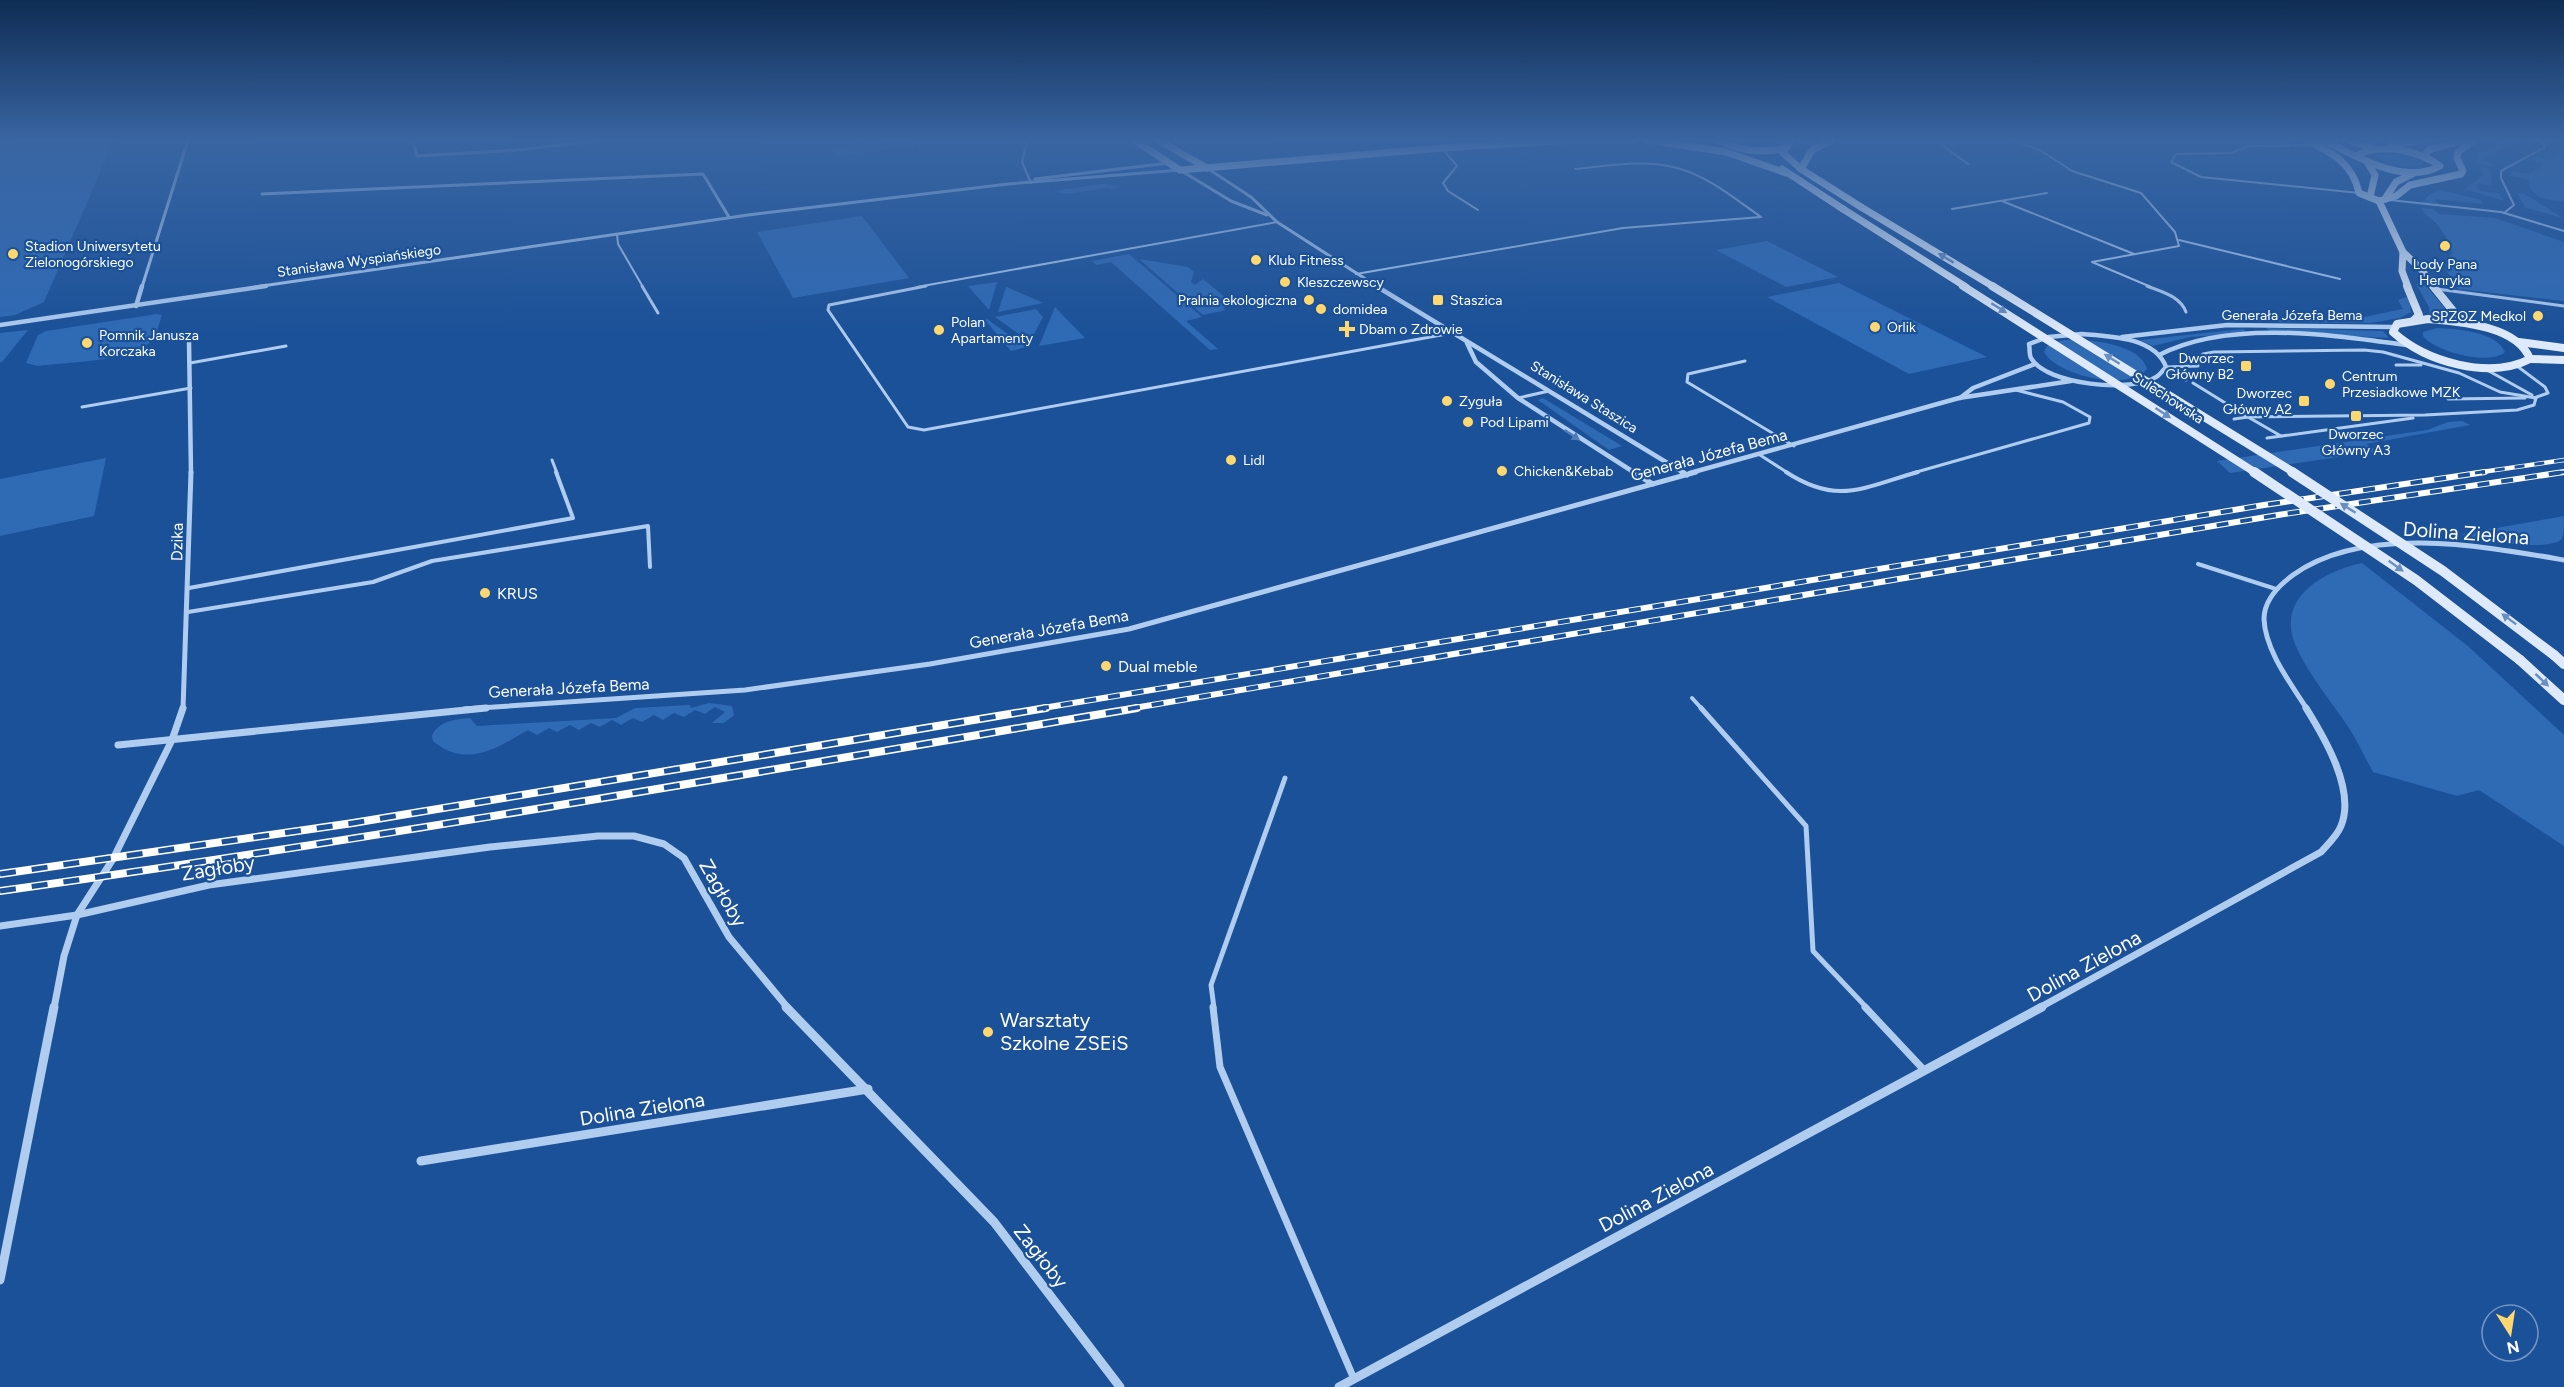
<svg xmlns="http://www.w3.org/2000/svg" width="2564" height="1387" font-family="Figtree,sans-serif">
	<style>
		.green { fill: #2f6ab5 }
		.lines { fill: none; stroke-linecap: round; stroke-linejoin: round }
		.lane-far4 { stroke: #b0cdf0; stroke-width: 2 }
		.lane-far3 { stroke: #b0cdf0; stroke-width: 3 }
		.lane-far2 { stroke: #b0cdf0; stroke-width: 4 }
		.lane-far1 { stroke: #b0cdf0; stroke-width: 5 }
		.lane { stroke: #b0cdf0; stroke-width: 7 }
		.street-far4 { stroke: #b0cdf0; stroke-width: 3 }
		.street-far3 { stroke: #b0cdf0; stroke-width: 4.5 }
		.street-far2 { stroke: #b0cdf0; stroke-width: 5 }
		.street-far1 { stroke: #b0cdf0; stroke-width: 7 }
		.street { stroke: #b0cdf0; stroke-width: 9 }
		.secondary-far2 { stroke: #deeafb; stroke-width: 7 }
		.secondary-far1 { stroke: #deeafb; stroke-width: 8 }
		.secondary { stroke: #deeafb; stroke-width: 10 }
		.rail-far2-casing { stroke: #fff; stroke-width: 4.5 }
		.rail-far1-casing { stroke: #fff; stroke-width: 6 }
		.rail-casing { stroke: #fff; stroke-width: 8 }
		.rail-far2 { stroke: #1b5198; stroke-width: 3; stroke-dasharray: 10; stroke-linecap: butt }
		.rail-far1 { stroke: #1b5198; stroke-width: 4; stroke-dasharray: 12; stroke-linecap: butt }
		.rail { stroke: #1b5198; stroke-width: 5; stroke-dasharray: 16; stroke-linecap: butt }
		.secondary-bridge-far2 { stroke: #deeafb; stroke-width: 7 }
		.secondary-bridge-far1 { stroke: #deeafb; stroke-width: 8 }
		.secondary-bridge { stroke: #deeafb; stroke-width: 10 }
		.oneway { fill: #698ec0 }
		.oneway2 { fill: #4f7cb7 }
		.poi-dot { fill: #ffd76f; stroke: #1b5198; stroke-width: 2 }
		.labels { text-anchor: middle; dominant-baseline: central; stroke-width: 4.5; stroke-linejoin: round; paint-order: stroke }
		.far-poi-label { font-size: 14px; fill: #fff; stroke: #1b5198; text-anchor: start }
		.far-street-label { font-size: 14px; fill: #fff; stroke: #1b5198 }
		.street-label { font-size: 16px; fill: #fff; stroke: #1b5198 }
		.poi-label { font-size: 16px; fill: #fff; stroke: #1b5198; text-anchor: start }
		.near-street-label { font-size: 20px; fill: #fff; stroke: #1b5198 }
		.near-poi-label { font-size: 20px; fill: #fff; stroke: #1b5198; text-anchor: start }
	</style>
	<rect width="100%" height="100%" fill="#1b5198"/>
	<g class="green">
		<polygon points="24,140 114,140 44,302 15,315 0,317 0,143"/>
		<polygon points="885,140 918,140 922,144 838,157 830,148"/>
		<polygon points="2506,140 2528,140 2534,144 2517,142 2480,160 2494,164 2492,167 2476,163 2478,153"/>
		<polygon points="2388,154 2417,159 2424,165 2402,167 2374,158 2377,155"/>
		<path d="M2564 155V201C2547 200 2531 199 2528 179L2510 176 2512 171 2529 174 2546 164 2530 160 2536 157 2553 160Z"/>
		<polygon points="2479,166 2490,170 2492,185 2476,183 2479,191 2498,193 2504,201 2465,189 2483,175"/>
		<polygon points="1101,184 1121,186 1111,190 1108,188 1065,194 1054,191"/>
		<polygon points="2441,190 2481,200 2483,204 2434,199 2439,204 2422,203 2430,194"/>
		<polygon points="2517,193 2525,194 2563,218 2526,208"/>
		<path d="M2421 208 2433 209 2439 214 2495 218 2564 242V301L2458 289 2446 270V258L2452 254C2451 245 2442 229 2435 222 2429 216 2425 216 2421 208Z"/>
		<polygon points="862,216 909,278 793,298 757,232"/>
		<polygon points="1767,241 1838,277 1786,287 1716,250"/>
		<polygon points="1129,254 1202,317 1186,321 1218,349 1210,350 1111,262 1096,265 1092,261"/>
		<polygon points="1139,259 1188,267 1194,272 1191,282 1195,285 1203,279 1232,303 1223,308 1226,310 1203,315"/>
		<polygon points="997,282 989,310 968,286"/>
		<polygon points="1839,283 1987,357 1909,374 1767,297"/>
		<polygon points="2416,284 2425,285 2453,318 2430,315 2429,307"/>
		<polygon points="1006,287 1007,287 1043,303 998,312"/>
		<polygon points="2406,297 2409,297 2411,312 2400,318 2370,323 2253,322 2310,318 2340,322 2403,309 2398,300"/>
		<polygon points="1055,307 1085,338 1039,346"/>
		<polygon points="1036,309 1043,317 1030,342 995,317"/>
		<path d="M157 314 162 315C159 324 156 338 148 344 124 362 67 362 38 366L26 363 38 335 46 331Z"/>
		<polygon points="987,319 1026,347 1011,351 985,320"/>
		<polygon points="2266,328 2383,331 2389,338 2271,332"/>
		<path d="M2437 328C2456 329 2496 331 2505 352 2490 366 2435 352 2423 336V332Z"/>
		<polygon points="2243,329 2248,333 2190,337 2153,346 2140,340"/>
		<polygon points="28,330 2,362 0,362 0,333"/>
		<path d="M2065 340C2087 339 2140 343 2147 369 2129 392 2057 376 2044 352 2047 342 2055 342 2065 340Z"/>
		<polygon points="1543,398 1622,446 1609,450 1538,400"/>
		<polygon points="2462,421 2470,425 2366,444 2378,451 2230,473 2217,461 2427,430 2448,422"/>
		<polygon points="106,458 94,516 0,536 0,479"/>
		<path d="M2564 516C2564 523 2564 534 2562 539 2549 552 2478 541 2462 534Z"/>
		<path d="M2362 563 2469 647 2564 735V846L2479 790 2457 796 2373 772C2365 758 2358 742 2349 728 2332 702 2302 667 2293 638 2280 594 2328 570 2362 563Z"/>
		<path d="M709 703 732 706 734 715 724 723H712L725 712 715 707 705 714 695 710 684 717 674 713 663 720 654 715 642 722 633 718 621 725 612 720 600 727 591 723 579 730 570 725 557 732 549 728 537 735 528 730C497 748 466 769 433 741L432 736C438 721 456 719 470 718L477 726 616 718 635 708 690 705 691 708Z"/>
	</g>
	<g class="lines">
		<g class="lane-far4">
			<polyline points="1027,140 1022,162 1031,183"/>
			<polyline points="1935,140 1968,164"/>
			<polyline points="2010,140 2040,150 2072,171 2141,193 2175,232 2179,246 2092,262 2151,287"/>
			<polyline points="2313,145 2249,146 2231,153 2176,154 2171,162 2201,177 2359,193"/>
			<polyline points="1442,148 1457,166 1443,183 1448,191 1478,210"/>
			<polyline points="2390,200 2501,212 2564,231"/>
			<polyline points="2002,201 2134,254"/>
			<polyline points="1952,209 2047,193"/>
			<polyline points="2504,213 2514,205 2501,178 2501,171 2545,147 2543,143 2535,140"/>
			<polyline points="617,234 618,244 643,287"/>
			<polyline points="2179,240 2340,279"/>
			<path d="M1356 274 1623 228 1761 217C1735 199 1708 176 1677 168 1644 159 1608 166 1575 169"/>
			<polyline points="917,287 1277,222"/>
		</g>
		<g class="lane-far3">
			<polyline points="642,286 658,313"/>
			<polyline points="926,286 829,305 828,310 908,427 924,430 1452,333"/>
			<path d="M2147 286C2162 292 2180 296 2186 312"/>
			<polyline points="2437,289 2564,306"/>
			<polyline points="1745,361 1688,374 1687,382 1794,446"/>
			<polyline points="190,363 286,346"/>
			<polyline points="2396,365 2421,365"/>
			<polyline points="2517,366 2545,387 2548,393 2534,398"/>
			<polyline points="2166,367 2198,366 2196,361 2203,354 2214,352 2364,350 2383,352 2459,373 2500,392 2536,398"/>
			<polyline points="2166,367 2186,380"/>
			<polyline points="2487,370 2532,395"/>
			<polyline points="2193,383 2248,417 2425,415 2517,410 2534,405 2536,398"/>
			<polyline points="1518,398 1549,391"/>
			<polyline points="2448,399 2525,398"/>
			<polyline points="82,407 191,388"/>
			<polyline points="2234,419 2248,417 2281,436"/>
			<polyline points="2267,438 2413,418"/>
			<polyline points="1760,455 1788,473"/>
			<polyline points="552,460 557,473"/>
			<polyline points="1913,473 2089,423 2090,417 2063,402 2016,390"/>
		</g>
		<g class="lane-far2">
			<path d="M1786 472C1838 506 1864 487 1918 472"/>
			<polyline points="2198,564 2276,589"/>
			<polyline points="189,588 573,518 556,472"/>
			<polyline points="188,612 373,582 432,561 648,526 650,567"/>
			<polyline points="1692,698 1702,709"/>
		</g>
		<g class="lane-far1">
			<polyline points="1701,708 1806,826 1813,951 1867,1008"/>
			<polyline points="1214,1008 1211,985 1285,778"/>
		</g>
		<g class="lane">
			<polyline points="1213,1007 1220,1067 1354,1379"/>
			<polyline points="1865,1007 1924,1070"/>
		</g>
		<g class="street-far4">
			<polyline points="413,141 417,156 517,150 603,140"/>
			<polyline points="0,143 18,140"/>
			<polyline points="1207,168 1251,197 1277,222 1378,287"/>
			<polyline points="1035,179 1169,163"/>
			<polyline points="262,194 703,174 729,217"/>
			<polyline points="142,287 188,140"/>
			<polyline points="255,287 748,215 1008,184 1180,170 1231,201 1267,215"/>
		</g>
		<g class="street-far3">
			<polyline points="1376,286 1684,473"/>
			<polyline points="136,306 142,286"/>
			<polyline points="0,325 266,286"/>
			<path d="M2082 334C2109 336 2155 337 2166 367 2163 370 2160 375 2156 377 2132 393 2046 385 2031 358 2029 355 2030 348 2029 344L2048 337Z"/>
			<polyline points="2122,337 2227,325 2394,327"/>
			<polyline points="189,341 191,473"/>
			<polyline points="1467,343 1476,362 1518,398 1635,473"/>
			<path d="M2159 355C2228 319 2332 335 2407 345"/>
			<polyline points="1960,398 1973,388 2035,364"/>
			<polyline points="1690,473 1959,398 2071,381"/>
		</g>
		<g class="street-far2">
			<polyline points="1632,472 1653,484"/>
			<polyline points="1682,472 1687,475"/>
			<polyline points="183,709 191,472"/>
			<polyline points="464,709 745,690 930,664 1129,629 1696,472"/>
			<path d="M2307 709C2291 684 2265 650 2264 619 2264 600 2278 586 2293 575 2364 524 2483 546 2564 560"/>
		</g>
		<g class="street-far1">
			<polyline points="118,745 486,708"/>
			<polyline points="0,926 77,915 209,885 490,847 598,836 634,836 664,844 684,858 729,937 788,1008"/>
			<polyline points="54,1008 64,956 77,915 113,859 172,740 183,708"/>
			<path d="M2039 1008 2321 852C2328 844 2337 836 2341 826 2356 790 2324 737 2306 708"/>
		</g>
		<g class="street">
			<polyline points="786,1007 994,1222 1120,1387"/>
			<polyline points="421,1161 868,1089"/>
			<polyline points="0,1280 54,1007"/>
			<polyline points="1339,1387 2042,1007"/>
		</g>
		<g class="secondary-far2">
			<polyline points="1134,140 1180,170 1442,148 1572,140 1633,140"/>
			<polyline points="1158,140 1207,168"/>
			<polyline points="1648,140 1726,152 1786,173"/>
			<path d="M1719 140C1740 152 1763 153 1786 148L1792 140"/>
			<path d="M2306 140C2332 153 2353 163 2359 193L2379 201 2396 196 2410 185 2461 174 2463 171 2457 158 2458 152 2474 140"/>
			<path d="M2323 140C2356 156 2404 186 2440 166 2420 151 2380 142 2358 155"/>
			<polyline points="2348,140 2373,148"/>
			<polyline points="2390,146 2423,140"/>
			<polyline points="1786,148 1783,153 1801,169 1861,207"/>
			<polyline points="2423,156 2429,150 2465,140"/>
			<polyline points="2367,162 2375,175 2370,197"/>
			<polyline points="1782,169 1843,209"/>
			<polyline points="1801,169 1812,150 1832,140"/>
			<polyline points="2385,199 2396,182 2414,173"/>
			<polyline points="2379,201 2403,252 2421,269 2434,287"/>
			<polyline points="2403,252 2402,271 2408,287"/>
		</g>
		<g class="secondary-far1">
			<polyline points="2407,286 2419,315 2414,320"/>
			<polyline points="2433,286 2458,317 2469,323"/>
			<path d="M2428 319C2459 322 2517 325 2530 359 2489 380 2426 362 2393 332L2397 324Z"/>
			<polyline points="2519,342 2564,348"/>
			<polyline points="2530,359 2564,360"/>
		</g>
		<g class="secondary">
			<polyline points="2554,655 2564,664"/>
			<polyline points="2520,660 2564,700"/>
		</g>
		<g class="rail-far2-casing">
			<g id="rail-far2">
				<polyline points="2475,473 2564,460"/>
				<polyline points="2555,473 2564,472"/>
			</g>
		</g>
		<g class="rail-far1-casing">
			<g id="rail-far1">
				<polyline points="1037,709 2264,505 2485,472"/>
				<polyline points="1128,709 2278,515 2564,472"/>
			</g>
		</g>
		<g class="rail-casing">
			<g id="rail">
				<polyline points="0,874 353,823 1046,708"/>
				<path d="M0 891C380 838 758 772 1137 708"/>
			</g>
		</g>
		<use href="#rail-far2" class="rail-far2"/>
		<use href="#rail-far1" class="rail-far1"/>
		<use href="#rail" class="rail"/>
		<g class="secondary-bridge-far2">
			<polyline points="1861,207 1994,287"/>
			<polyline points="1843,209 1966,287"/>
		</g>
		<g class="secondary-bridge-far1">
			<polyline points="1963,286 2256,473"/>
			<polyline points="1992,286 2295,473"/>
		</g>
		<g class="secondary-bridge">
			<polyline points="2254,472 2416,580 2520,660"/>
			<polyline points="2292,472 2443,571 2554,655"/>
		</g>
	</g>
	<defs><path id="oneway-solid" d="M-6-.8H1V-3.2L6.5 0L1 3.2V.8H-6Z" transform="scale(1.5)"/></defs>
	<g class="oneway">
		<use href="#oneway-solid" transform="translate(1946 258) rotate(-149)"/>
		<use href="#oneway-solid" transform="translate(1999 308) rotate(32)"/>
		<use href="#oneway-solid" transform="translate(2112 359) rotate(-148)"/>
		<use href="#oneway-solid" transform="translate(2163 413) rotate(33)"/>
		<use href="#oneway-solid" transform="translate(2348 508) rotate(-148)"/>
		<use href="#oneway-solid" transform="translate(2396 566) rotate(36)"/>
		<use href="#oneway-solid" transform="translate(2509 619) rotate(-143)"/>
		<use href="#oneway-solid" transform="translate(2542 680) rotate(43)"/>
	</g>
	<use class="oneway2" href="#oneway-solid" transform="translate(1572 435) rotate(34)"/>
	<linearGradient id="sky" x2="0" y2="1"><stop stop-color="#0f2d54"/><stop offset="0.42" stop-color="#3965a2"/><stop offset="1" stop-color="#3965a2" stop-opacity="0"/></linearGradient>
	<rect width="2564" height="334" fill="url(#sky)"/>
	<g class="poi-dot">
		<circle cx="2445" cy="246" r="6"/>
		<circle cx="13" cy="254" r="6"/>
		<circle cx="1256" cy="260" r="6"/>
		<circle cx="1285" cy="282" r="6"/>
		<circle cx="1309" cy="300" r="6"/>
		<rect x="1432" y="294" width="12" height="12" rx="3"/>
		<circle cx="1321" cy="309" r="6"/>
		<circle cx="2538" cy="316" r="6"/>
		<circle cx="1875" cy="327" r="6"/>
		<path d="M1344 320h6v6h6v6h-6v6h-6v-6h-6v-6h6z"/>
		<circle cx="939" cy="330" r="6"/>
		<circle cx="87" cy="343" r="6"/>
		<rect x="2240" y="360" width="12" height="12" rx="3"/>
		<circle cx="2330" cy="384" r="6"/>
		<circle cx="1447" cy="401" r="6"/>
		<rect x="2298" y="395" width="12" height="12" rx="3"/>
		<rect x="2350" y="410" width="12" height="12" rx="3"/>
		<circle cx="1468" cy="422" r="6"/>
		<circle cx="1231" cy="460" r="6"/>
		<circle cx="1502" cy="471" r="6"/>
		<circle cx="485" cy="593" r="6"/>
		<circle cx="1106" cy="666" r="6"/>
		<circle cx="988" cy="1032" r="6"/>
	</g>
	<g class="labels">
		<g class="far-poi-label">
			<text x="25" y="246">Stadion Uniwersytetu<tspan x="25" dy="16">Zielonogórskiego</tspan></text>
			<text x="1268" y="260">Klub Fitness</text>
			<text x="2445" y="264" text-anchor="middle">Lody Pana<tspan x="2445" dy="16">Henryka</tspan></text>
			<text x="1297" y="282">Kleszczewscy</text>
			<text x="1297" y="300" text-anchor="end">Pralnia ekologiczna</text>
			<text x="1450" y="300">Staszica</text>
			<text x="1333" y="309">domidea</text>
			<text x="2526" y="316" text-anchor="end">SPZOZ Medkol</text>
			<text x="951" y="322">Polan<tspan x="951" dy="16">Apartamenty</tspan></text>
			<text x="1887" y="327">Orlik</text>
			<text x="1359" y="329">Dbam o Zdrowie</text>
			<text x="99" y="335">Pomnik Janusza<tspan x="99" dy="16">Korczaka</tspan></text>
			<text x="2234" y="358" text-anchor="end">Dworzec<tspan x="2234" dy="16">Główny B2</tspan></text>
			<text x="2342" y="376">Centrum<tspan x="2342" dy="16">Przesiadkowe MZK</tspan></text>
			<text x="2292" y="393" text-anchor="end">Dworzec<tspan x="2292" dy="16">Główny A2</tspan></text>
			<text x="1459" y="401">Zyguła</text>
			<text x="1480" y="422">Pod Lipami</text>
			<text x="2356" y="434" text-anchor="middle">Dworzec<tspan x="2356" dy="16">Główny A3</tspan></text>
			<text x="1243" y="460">Lidl</text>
			<text x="1514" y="471">Chicken&amp;Kebab</text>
		</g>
		<g class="far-street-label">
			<text transform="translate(359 261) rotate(-8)">Stanisława Wyspiańskiego</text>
			<text x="2292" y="315">Generała Józefa Bema</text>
			<text transform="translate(1584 397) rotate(32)">Stanisława Staszica</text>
			<text transform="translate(2168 398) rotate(33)">Sulechowska</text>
		</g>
		<g class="street-label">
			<text transform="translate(1709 455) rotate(-15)">Generała Józefa Bema</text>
			<text transform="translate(177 542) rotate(-89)">Dzika</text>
			<text transform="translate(1049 629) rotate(-10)">Generała Józefa Bema</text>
			<text transform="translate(569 688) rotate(-3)">Generała Józefa Bema</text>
		</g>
		<g class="poi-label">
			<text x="497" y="593">KRUS</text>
			<text x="1118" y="666">Dual meble</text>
		</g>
		<g class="near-street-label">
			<text transform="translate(2466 533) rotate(4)">Dolina Zielona</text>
			<text transform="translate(218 868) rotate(-9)">Zagłoby</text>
			<text transform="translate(723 893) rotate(60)">Zagłoby</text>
			<text transform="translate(2084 966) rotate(-29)">Dolina Zielona</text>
			<text transform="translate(642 1109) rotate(-9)">Dolina Zielona</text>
			<text transform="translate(1656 1197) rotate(-28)">Dolina Zielona</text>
			<text transform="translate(1041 1256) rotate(52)">Zagłoby</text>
		</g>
		<g class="near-poi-label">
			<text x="1000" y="1020">Warsztaty<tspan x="1000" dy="23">Szkolne ZSEiS</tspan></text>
		</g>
	</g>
	<g transform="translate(2510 1333) rotate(168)"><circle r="28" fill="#1b5198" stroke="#7697c1" stroke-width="1.5"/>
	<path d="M0-4.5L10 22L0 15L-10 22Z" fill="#ffd76f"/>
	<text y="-9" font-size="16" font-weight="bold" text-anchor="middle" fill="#ffffff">N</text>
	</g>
</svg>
